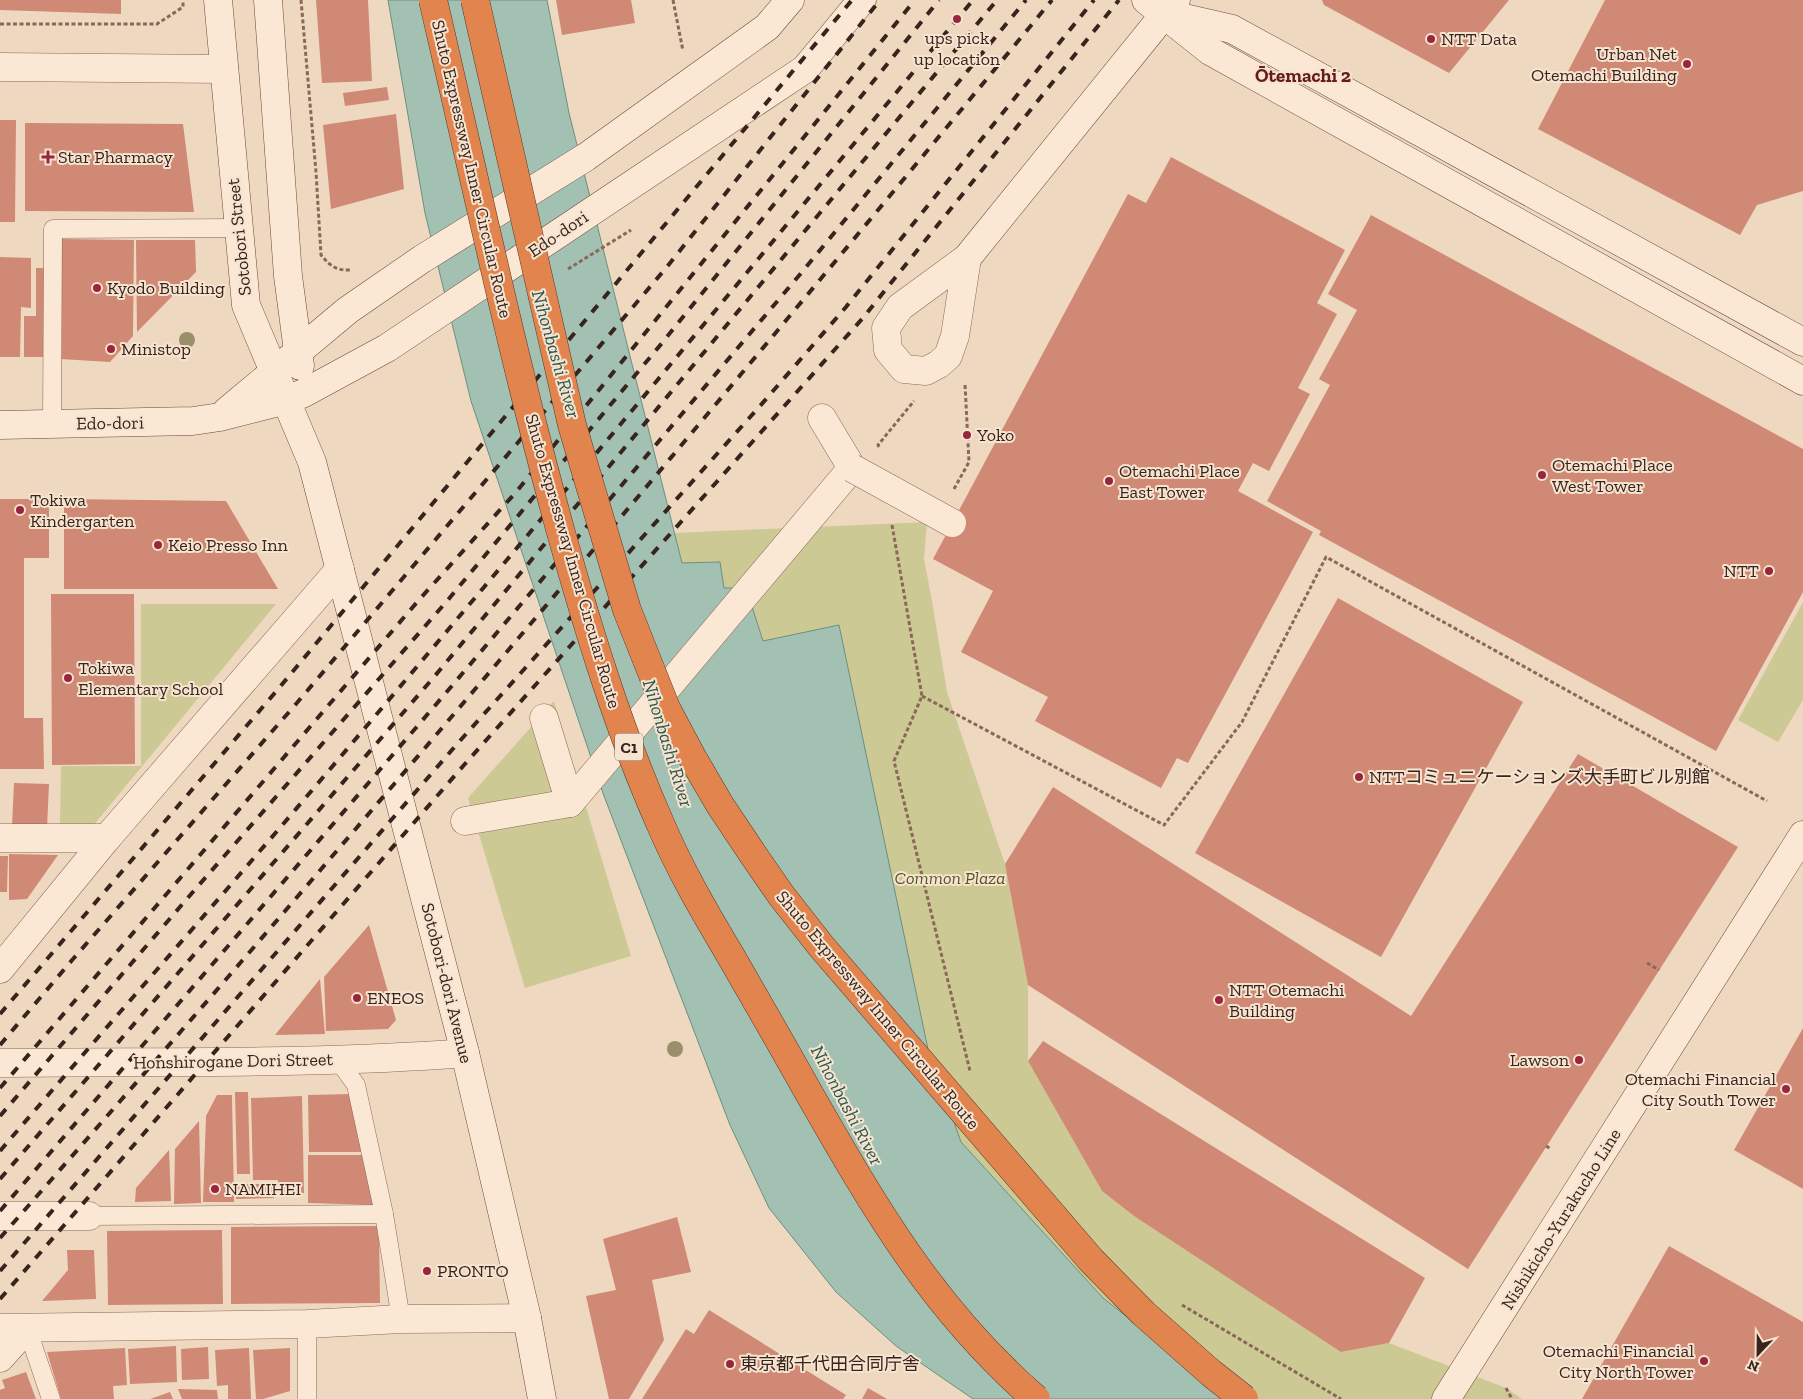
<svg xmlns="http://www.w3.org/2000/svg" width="1803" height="1399" font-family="'Zilla Slab','Noto Sans JP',serif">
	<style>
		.green { fill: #cdc994 }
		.water { fill: #a3c1b3; stroke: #6a8f7f }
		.building { fill: #cf8975 }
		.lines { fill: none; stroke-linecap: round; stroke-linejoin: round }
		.lane-casing { stroke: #896858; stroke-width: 19 }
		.street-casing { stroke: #896858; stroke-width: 29 }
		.secondary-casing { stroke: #6b4a3b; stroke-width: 29 }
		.path { stroke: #896858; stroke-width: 3; stroke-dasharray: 4 2.5; stroke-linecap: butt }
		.lane { stroke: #fae7d4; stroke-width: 18 }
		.street { stroke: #fae7d4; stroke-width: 28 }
		.secondary { stroke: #fae7d4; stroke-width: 28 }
		.rail { stroke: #38241d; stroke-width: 4; stroke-dasharray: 9 9; stroke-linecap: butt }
		.street-bridge-casing { stroke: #896858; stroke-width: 29; stroke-linecap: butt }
		.highway-bridge-casing { stroke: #56382c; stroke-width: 29; stroke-linecap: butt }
		.street-bridge { stroke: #fae7d4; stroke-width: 28 }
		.highway-bridge { stroke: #e2844e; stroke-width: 28 }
		.tree { fill: #999069 }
		.poi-dot { fill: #9a263d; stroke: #f6e4d0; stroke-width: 2 }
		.labels { text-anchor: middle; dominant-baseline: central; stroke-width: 4; stroke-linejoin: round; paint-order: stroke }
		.shield { fill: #f6e4d0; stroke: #715e53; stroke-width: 1 }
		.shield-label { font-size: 16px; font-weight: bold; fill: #38241d }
		.poi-label { font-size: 18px; fill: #38241d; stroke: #f6e4d0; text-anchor: start }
		.street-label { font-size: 18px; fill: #38241d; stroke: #f6e4d0 }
		.park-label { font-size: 18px; font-style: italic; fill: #525522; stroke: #f6e4d0 }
		.neighbourhood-label { font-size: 19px; font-weight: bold; fill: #661c1b; stroke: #f6e4d0 }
		.water-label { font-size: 19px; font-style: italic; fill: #2b584d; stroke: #f6e4d0 }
	</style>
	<rect width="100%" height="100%" fill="#efd8c0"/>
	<g class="green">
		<polygon points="927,522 924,559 932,601 947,692 1005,864 1028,985 1028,1061 1102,1191 1134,1216 1342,1352 1389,1343 1506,1388 1522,1399 1237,1399 1195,1370 1103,1298 961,1142 937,1114 839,625 763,641 746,589 724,588 719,562 682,563 674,533"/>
		<polygon points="1803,602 1803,700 1778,742 1738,720"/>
		<polygon points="141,604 276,604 92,827 60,825 61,766 141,766"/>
		<polygon points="554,701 631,956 525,988 468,798"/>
	</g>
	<polygon class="water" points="388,0 547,0 569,113 682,563 720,562 724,588 746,588 763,641 839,625 928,1049 961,1142 1103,1298 1195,1370 1242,1399 973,1399 896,1346 836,1292 769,1208 730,1125 604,796 471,401 425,213"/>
	<g class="building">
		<polygon points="0,0 121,0 121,14 0,10"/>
		<polygon points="316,0 368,0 372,81 322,83"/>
		<polygon points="556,0 631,0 635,23 562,35"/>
		<polygon points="1322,0 1509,0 1449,73 1324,5"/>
		<polygon points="1605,0 1803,0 1803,191 1757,205 1740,235 1538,129"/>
		<polygon points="387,87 389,100 345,106 343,93"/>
		<polygon points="396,114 404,189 331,209 323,125"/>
		<polygon points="0,120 16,120 15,222 0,222"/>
		<polygon points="25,123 183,124 194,212 25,211"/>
		<polygon points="1171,157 1345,250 1317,303 1337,314 1298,388 1310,394 1269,471 1253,463 1238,491 1313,532 1188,763 1177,758 1161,788 1035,721 1048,697 961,652 993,591 933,559 1128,194 1146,203"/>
		<polygon points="1371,215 1803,449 1803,592 1716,751 1319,535 1321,531 1267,501 1330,385 1319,379 1357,310 1328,294"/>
		<polygon points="62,239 134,240 133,336 110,362 60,359"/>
		<polygon points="136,240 195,240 196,272 137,332"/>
		<polygon points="0,257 31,258 31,308 21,307 20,357 0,357"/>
		<polygon points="36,268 45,268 44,357 24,357 24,316 36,316"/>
		<polygon points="0,499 49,499 49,558 24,558 24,718 43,718 44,769 0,769"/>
		<polygon points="64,499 226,501 278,589 64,589"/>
		<polygon points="51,594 134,594 135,764 52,765"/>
		<polygon points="1338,598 1523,702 1381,957 1195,853"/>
		<polygon points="1578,754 1738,847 1468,1269 1028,985 1005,864 1053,787 1411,1016"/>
		<polygon points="14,783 49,784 47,828 12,826"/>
		<polygon points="9,854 58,855 27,899 9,900"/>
		<polygon points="0,856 8,856 7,892 0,892"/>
		<polygon points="369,925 396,1020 388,1029 326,1031 324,977"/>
		<polygon points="320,979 325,1034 275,1035"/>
		<polygon points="1803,1028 1803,1189 1734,1150"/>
		<polygon points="1043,1041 1425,1278 1389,1343 1341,1352 1134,1216 1102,1191 1028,1061"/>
		<polygon points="235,1092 248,1092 250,1174 237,1174"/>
		<polygon points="353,1094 364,1152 309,1152 308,1095"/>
		<polygon points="217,1095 232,1095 234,1202 203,1202 206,1116"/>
		<polygon points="302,1096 304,1193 278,1193 278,1180 253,1180 251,1098"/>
		<polygon points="199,1121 201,1203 174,1204 175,1149"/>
		<polygon points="169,1150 171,1201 135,1202 136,1188"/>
		<polygon points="308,1155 363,1155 376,1205 308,1203"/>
		<polygon points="236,1184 274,1184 274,1198 236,1199"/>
		<polygon points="677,1217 691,1272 652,1280 664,1340 629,1399 609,1399 586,1296 616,1290 603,1239"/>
		<polygon points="379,1226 380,1303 231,1304 231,1227"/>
		<polygon points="222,1230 223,1304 108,1305 107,1231"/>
		<polygon points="1669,1246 1803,1322 1803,1399 1582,1399"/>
		<polygon points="67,1250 94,1250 96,1299 42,1301 68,1270"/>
		<polygon points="709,1310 846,1395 843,1399 642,1399 686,1329 694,1334"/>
		<polygon points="176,1346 177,1382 130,1384 128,1349"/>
		<polygon points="208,1347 209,1379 182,1380 181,1349"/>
		<polygon points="125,1348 127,1385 113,1386 114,1399 61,1399 47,1352"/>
		<polygon points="249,1348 251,1399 228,1399 228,1385 217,1386 215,1350"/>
		<polygon points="290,1348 290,1391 263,1399 256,1399 253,1350"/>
		<polygon points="26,1372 36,1399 0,1399 0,1390 5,1388 2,1380"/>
		<polygon points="868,1388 887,1399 862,1399"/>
		<polygon points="178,1389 217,1390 218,1399 182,1399"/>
		<polygon points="170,1392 173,1399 150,1399"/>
	</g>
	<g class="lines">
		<g class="lane-casing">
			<g id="lane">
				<polyline points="52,425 53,229 238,228"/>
				<polyline points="338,1060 356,1085 384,1214 401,1319"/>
				<polyline points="89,1216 384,1214"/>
				<polyline points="307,1324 307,1399"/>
				<polyline points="27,1328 51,1399"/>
			</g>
		</g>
		<g class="street-casing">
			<g id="street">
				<polyline points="0,67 224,69"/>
				<polygon points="967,258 955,336 948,356 939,364 926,371 904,369 888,350 886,328 900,307"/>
				<polyline points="544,718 570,803"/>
				<polyline points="465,821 570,803 852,468 822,418"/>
				<polyline points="0,838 107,838"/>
				<polyline points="0,969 107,838 340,569"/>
				<path d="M0 1063C155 1061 311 1065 465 1053"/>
				<polyline points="0,1216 89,1216"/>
				<polyline points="0,1328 307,1324 401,1319 527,1318"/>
				<polyline points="0,1358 27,1328"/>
			</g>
		</g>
		<g class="secondary-casing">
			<g id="secondary">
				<polyline points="218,0 246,305 312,462 465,1053 527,1318 542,1399"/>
				<polyline points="268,0 288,276 300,366"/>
				<polyline points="1146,0 1210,51 1803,381"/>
				<polyline points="1171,15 1232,29 1803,342"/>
				<polyline points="967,258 1176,0"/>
				<polyline points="227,411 348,310 422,259 586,157 767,27 790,0"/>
				<polyline points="0,425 193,421 220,417 287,400 304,393 387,348 805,69 862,0"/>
				<polyline points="1446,1399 1803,835"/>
			</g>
		</g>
		<g class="path">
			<path d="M301 0 316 172 321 255C330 266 337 271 351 270"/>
			<polyline points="673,0 683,51"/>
			<polyline points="0,24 157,24 183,7 183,0"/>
			<polyline points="568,269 631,230"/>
			<polyline points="879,447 878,445 914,401"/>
			<polyline points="954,489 969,462 965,384"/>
			<polyline points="892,525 922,696 894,761 970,1071"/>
			<polyline points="922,696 1164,825 1242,722 1326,557 1767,801"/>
			<polyline points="1647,963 1659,970"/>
			<polyline points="1546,1146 1551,1149"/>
			<polyline points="1182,1305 1341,1399"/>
			<polyline points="1506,1388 1512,1399"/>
		</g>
		<use href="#lane" class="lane"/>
		<use href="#street" class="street"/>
		<use href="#secondary" class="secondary"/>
		<g class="rail">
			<polyline points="0,1014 279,688 852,0"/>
			<polyline points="0,1045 73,959 296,704 666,268 880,0"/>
			<polyline points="0,1088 418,601 517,491 915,0"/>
			<polyline points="0,1116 192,893 447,601 662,343 939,0"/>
			<path d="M0 1151C100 1034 202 919 302 802 528 537 751 268 973 0"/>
			<polyline points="0,1179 434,677 997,0"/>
			<polyline points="0,1211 445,694 802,272 1026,0"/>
			<path d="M0 1238C358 832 707 418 1052 0"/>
			<polyline points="0,1271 458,743 760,406 846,307 1094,0"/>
			<polyline points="0,1299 464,765 862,319 1119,0"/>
		</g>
		<g class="street-bridge-casing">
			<polyline id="street-bridge" points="852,468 952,523"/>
		</g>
		<g class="highway-bridge-casing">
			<g id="highway-bridge">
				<path d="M433 0C474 176 512 354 560 529 588 629 618 728 660 823 679 868 704 911 729 953 755 998 781 1043 806 1088 873 1205 932 1309 1036 1399"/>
				<polyline points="475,0 572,425 627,610 666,708 692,757 720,805 752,853 781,895 821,946 1042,1203 1091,1260 1143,1313 1211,1373 1244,1399"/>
			</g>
		</g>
		<use href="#street-bridge" class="street-bridge"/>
		<use href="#highway-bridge" class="highway-bridge"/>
	</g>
	<g class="tree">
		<circle cx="187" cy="340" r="8"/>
		<circle cx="675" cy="1049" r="8"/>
	</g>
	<g class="poi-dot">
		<circle cx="957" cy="19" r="5"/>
		<circle cx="1431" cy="39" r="5"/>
		<circle cx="1687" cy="64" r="5"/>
		<path d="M45.5 149.5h5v5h5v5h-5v5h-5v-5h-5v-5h5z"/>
		<circle cx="97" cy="288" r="5"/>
		<circle cx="111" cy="349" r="5"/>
		<circle cx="967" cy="435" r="5"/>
		<circle cx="1542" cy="475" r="5"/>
		<circle cx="1109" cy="481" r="5"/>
		<circle cx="20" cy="510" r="5"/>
		<circle cx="158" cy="545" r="5"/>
		<circle cx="1769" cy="571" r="5"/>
		<circle cx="68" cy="678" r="5"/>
		<circle cx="1359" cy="777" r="5"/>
		<circle cx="357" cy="998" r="5"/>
		<circle cx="1219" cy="1000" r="5"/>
		<circle cx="1579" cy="1060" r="5"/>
		<circle cx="1786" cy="1089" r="5"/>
		<circle cx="215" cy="1189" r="5"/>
		<circle cx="427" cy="1271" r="5"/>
		<circle cx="1704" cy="1361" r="5"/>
		<circle cx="730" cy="1364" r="5"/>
	</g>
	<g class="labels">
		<rect class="shield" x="615" y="733.5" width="28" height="27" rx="4"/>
		<g class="shield-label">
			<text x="629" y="747">C1</text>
		</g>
		<g class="poi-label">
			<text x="957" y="38" text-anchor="middle">ups pick<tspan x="957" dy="21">up location</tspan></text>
			<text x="1441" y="39">NTT Data</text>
			<text x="1677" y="54" text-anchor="end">Urban Net<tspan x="1677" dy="21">Otemachi Building</tspan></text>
			<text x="58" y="157">Star Pharmacy</text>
			<text x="107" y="288">Kyodo Building</text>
			<text x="121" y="349">Ministop</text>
			<text x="977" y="435">Yoko</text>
			<text x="1552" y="465">Otemachi Place<tspan x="1552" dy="21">West Tower</tspan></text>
			<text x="1119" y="471">Otemachi Place<tspan x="1119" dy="21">East Tower</tspan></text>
			<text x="30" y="500">Tokiwa<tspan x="30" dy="21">Kindergarten</tspan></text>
			<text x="168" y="545">Keio Presso Inn</text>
			<text x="1759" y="571" text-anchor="end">NTT</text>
			<text x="78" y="668">Tokiwa<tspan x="78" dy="21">Elementary School</tspan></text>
			<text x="1369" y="777">NTTコミュニケーションズ大手町ビル別館</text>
			<text x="1229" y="990">NTT Otemachi<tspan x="1229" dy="21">Building</tspan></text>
			<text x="367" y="998">ENEOS</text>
			<text x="1569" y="1060" text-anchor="end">Lawson</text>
			<text x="1776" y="1079" text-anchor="end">Otemachi Financial<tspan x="1776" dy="21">City South Tower</tspan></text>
			<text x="225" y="1189">NAMIHEI</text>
			<text x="437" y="1271">PRONTO</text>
			<text x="1694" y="1351" text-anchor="end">Otemachi Financial<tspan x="1694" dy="21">City North Tower</tspan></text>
			<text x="740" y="1364">東京都千代田合同庁舎</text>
		</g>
		<g class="street-label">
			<text transform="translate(472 169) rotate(77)">Shuto Expressway Inner Circular Route</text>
			<text transform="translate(558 234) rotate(-34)">Edo-dori</text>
			<text transform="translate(239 237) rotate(-96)">Sotobori Street</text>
			<text transform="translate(110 423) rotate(-1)">Edo-dori</text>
			<text transform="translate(573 561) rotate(74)">Shuto Expressway Inner Circular Route</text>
			<text transform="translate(447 983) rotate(76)">Sotobori-dori Avenue</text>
			<text transform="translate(878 1010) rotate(50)">Shuto Expressway Inner Circular Route</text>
			<text transform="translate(233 1061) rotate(-1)">Honshirogane Dori Street</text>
			<text transform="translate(1561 1219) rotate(-58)">Nishikicho-Yurakucho Line</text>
		</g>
		<g class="park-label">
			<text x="950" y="878">Common Plaza</text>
		</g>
		<g class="neighbourhood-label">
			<text x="1303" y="75">Ōtemachi 2</text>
		</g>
		<g class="water-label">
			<text transform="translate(556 354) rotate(74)">Nihonbashi River</text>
			<text transform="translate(668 743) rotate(73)">Nihonbashi River</text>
			<text transform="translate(847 1105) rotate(62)">Nihonbashi River</text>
		</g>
	</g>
	<g transform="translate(1758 1354) rotate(202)" stroke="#f6e4d0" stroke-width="4" paint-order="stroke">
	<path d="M0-4L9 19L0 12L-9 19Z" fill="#38241d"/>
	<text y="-8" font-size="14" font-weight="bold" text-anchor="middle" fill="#38241d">N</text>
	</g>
</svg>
